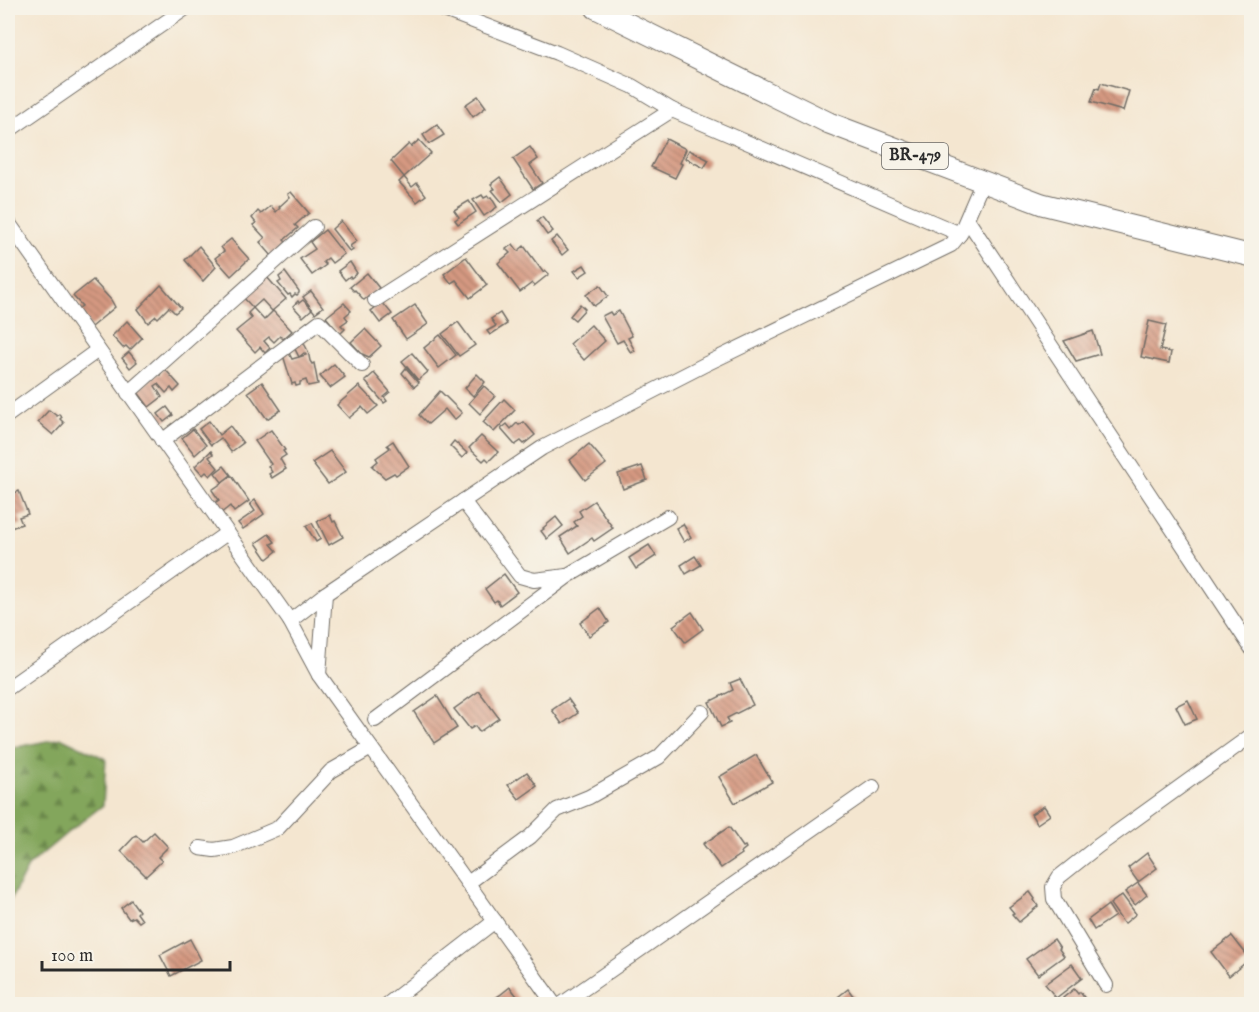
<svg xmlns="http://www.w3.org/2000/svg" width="1259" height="1012" font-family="'IM FELL English',serif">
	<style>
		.forest { fill: url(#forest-firs); stroke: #576843; stroke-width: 1.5 }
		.building { fill: url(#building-back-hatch) }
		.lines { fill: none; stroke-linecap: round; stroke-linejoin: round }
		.street-casing { stroke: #716c65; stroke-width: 16 }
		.primary-casing { stroke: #716c65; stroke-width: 23 }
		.street { stroke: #fff; stroke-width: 14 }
		.primary { stroke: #fff; stroke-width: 21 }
		.labels { text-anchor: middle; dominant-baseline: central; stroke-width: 4.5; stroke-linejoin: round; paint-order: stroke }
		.shield { fill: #f7f3e8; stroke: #686764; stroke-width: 1.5 }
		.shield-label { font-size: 16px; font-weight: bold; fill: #2b2b2b }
	</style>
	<defs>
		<pattern id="forest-firs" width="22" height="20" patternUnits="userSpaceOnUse" patternTransform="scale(1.5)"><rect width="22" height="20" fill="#83a65b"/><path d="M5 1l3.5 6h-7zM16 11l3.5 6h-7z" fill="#6b874b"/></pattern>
		<pattern id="building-back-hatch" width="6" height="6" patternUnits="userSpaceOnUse" patternTransform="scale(1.5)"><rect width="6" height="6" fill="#d59981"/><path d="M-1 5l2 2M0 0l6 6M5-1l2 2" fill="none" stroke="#ad7d6a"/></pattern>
	</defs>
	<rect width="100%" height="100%" fill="#f7f3e8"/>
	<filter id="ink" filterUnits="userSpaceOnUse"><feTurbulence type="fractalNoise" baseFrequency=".0167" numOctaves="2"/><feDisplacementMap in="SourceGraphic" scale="12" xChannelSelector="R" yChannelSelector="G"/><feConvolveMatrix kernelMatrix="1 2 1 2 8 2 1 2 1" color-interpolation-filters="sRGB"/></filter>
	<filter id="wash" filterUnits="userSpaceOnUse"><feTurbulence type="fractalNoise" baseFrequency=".008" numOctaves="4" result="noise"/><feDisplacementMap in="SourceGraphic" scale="24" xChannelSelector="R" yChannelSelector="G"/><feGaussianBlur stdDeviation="1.35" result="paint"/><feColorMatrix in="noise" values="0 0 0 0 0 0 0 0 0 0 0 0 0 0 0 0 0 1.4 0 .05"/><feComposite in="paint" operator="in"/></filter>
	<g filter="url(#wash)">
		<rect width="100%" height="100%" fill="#f4e6d0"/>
		<polygon class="forest" points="62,738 106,759 103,805 67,833 29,865 8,905 8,745 12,748"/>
		<g id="blocks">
			<g class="building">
				<polygon points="1101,83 1129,91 1123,111 1091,102 1096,88 1099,89"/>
				<polygon points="478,96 486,107 473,117 465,105"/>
				<polygon points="437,125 444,135 429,144 423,135"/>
				<polygon points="666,139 686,149 680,163 682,164 675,178 651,167"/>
				<polygon points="419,140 431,153 404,177 391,161 409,144 411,147"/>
				<polygon points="530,147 538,159 530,165 542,183 533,189 513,159"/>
				<polygon points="689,150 709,160 704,168 685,158"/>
				<polygon points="404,177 412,187 417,183 426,195 417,202 399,182"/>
				<polygon points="500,177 512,194 502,202 492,190 495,189 491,184"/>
				<polygon points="291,192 309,213 295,225 298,228 284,240 286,242 272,256 260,242 265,238 253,225 256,223 252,218 258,211 261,214 271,206 276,212 280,208 279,207 290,197 288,194"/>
				<polygon points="482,195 484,198 488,196 489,198 491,197 497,207 484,216 473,200"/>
				<polygon points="469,201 476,212 458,224 455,220 459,217 454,210"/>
				<polygon points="542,217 553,231 547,235 537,221"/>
				<polygon points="341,221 357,241 350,246 353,250 350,252 332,229 333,228"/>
				<polygon points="325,230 344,254 332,263 328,258 323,262 326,265 312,275 300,259 315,249 310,242"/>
				<polygon points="557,236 568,250 562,255 551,241"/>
				<polygon points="231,239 249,259 231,276 215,258 224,251 221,247"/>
				<polygon points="513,244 518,251 524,246 543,272 545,270 549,274 534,286 532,283 520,292 498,263 510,253 506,249"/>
				<polygon points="199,246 216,267 203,281 185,260"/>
				<polygon points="466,257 487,285 470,298 456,280 451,283 444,274"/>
				<polygon points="350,262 357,273 351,278 350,276 345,280 338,271"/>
				<polygon points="584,265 588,271 579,277 574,271"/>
				<polygon points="285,272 299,291 299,293 297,295 295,294 292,297 290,294 288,295 278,283 281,281 279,277"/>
				<polygon points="367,273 379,288 364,300 355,290 354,291 350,287"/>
				<polygon points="266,276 286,299 272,311 262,300 253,308 242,296"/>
				<polygon points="93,280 111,300 115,307 91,327 78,309 82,306 73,296"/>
				<polygon points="161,285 181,308 175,313 169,307 158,318 156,316 148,323 138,309"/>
				<polygon points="600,285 608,296 594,306 586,295"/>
				<polygon points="311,291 323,307 315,313 303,297"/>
				<polygon points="303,300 312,309 303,317 293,306 298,301 299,303"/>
				<polygon points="382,302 392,314 380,323 371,311"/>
				<polygon points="344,303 351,311 345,316 348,320 341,325 345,329 340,334 326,317"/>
				<polygon points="580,304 585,309 575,320 570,316"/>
				<polygon points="415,305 428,324 406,339 393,320"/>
				<polygon points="253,308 264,320 273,311 292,331 283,339 280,336 274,342 269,337 264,341 270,348 265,353 260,347 255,352 236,331 252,318 248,313"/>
				<polygon points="619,311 632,336 628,338 635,351 631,353 623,340 617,343 602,316 610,312 612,315"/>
				<polygon points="500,313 507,324 490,335 487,331 496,326 491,319"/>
				<polygon points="127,321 142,338 130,350 126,346 123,348 122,347 112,336"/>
				<polygon points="1149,321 1166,325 1160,350 1171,352 1169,363 1141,357"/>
				<polygon points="458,322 475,345 459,356 442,334"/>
				<polygon points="591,325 605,341 584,360 570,344"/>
				<polygon points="365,329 381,346 369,357 362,354 351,342"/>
				<polygon points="1093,331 1100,354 1076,361 1064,341"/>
				<polygon points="440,335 456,355 439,368 424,348"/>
				<polygon points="301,338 308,351 310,361 312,364 314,363 318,384 308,386 306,380 300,382 300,385 296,386 295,383 292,384 283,355 286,347 292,359 306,355 304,353 299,357 292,343"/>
				<polygon points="129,352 137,362 130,368 122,358"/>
				<polygon points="412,353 428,372 418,380 402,361"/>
				<polygon points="334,364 345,377 330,388 320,376"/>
				<polygon points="164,368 180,386 174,392 171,388 166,393 158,384 155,386 162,397 149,407 137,391 158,373 160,375"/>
				<polygon points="406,368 419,383 414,387 402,373"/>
				<polygon points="374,373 390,392 384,397 387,401 384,403 365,381"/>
				<polygon points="477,374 485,382 473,396 465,388"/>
				<polygon points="262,382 281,410 267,419 248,392"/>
				<polygon points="359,386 378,406 368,414 362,407 349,418 337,405"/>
				<polygon points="484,386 495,396 480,414 469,403"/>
				<polygon points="440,391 462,413 454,420 445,409 428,424 419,415"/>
				<polygon points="504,399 515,410 494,432 483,422"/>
				<polygon points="167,407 173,415 164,422 158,414"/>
				<polygon points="49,410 57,416 59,414 62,417 60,419 64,423 53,435 38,422"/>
				<polygon points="209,421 219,435 230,426 243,443 231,452 221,438 211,445 199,429"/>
				<polygon points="524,422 535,435 524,444 521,441 515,445 501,429 507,424 511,429 517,423 519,425"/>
				<polygon points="193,429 206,445 195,455 182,438"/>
				<polygon points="271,430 285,450 283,451 286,455 280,459 286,469 272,478 269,474 272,472 268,466 271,464 255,441"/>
				<polygon points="481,436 498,452 489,461 486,458 483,461 469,448"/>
				<polygon points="393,441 409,466 396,475 394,473 385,478 372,466 378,461 376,458 390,448 387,445"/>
				<polygon points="454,441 467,453 462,458 450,446"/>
				<polygon points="589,444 606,464 585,480 570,460"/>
				<polygon points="211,451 213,454 209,457 218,468 210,476 206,472 203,475 195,466"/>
				<polygon points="330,451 346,472 328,484 312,463"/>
				<polygon points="224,466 231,475 222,482 215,473"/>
				<polygon points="642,466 647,480 623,489 618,474"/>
				<polygon points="232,476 249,501 234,512 230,506 220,514 213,504 219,500 212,490"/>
				<polygon points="19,491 28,514 19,517 22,524 8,529 8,496"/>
				<polygon points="255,500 264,514 243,529 238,523 255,511 250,504"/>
				<polygon points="594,501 613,528 594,541 592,538 570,553 560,537 577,526 574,522 582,516 579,511"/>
				<polygon points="330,515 333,522 335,521 343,537 329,545 317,521"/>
				<polygon points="556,517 563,526 547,539 541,531 544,529 543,528"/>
				<polygon points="312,523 321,539 316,542 306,526"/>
				<polygon points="683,524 691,537 684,542 676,528"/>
				<polygon points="269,534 275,542 271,544 277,551 267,559 256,543"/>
				<polygon points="649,545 656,556 636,569 629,558"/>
				<polygon points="695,556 701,565 686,574 681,565"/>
				<polygon points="504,574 517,592 500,605 497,600 494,602 485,589"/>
				<polygon points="600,608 609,622 589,636 580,623"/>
				<polygon points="692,612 703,629 685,642 673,626"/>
				<polygon points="740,679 753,705 727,718 730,723 721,727 709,702 733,690 730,683"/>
				<polygon points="479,691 499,718 479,732 475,726 470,729 454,709"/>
				<polygon points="437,696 457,728 434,743 414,712"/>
				<polygon points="568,699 578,713 562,724 552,710"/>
				<polygon points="1188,700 1197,719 1185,724 1176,706"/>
				<polygon points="756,755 772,782 735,803 719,777"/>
				<polygon points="527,772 537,786 519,799 508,785"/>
				<polygon points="1044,806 1050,815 1037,824 1031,814"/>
				<polygon points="729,827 743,847 745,846 746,848 741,852 742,854 721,868 703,844"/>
				<polygon points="154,832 168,847 158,857 162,861 146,876 121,851 136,835 143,842"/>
				<polygon points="1147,853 1157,868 1138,882 1128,868"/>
				<polygon points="1138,883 1147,895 1135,905 1125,892"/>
				<polygon points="1030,892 1035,899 1034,900 1038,906 1019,922 1012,914 1014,913 1009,907"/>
				<polygon points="1122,895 1136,914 1124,924 1110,904"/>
				<polygon points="131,900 139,911 137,913 142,920 139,922 134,917 129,919 121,908"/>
				<polygon points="1108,905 1115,916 1094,930 1088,920"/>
				<polygon points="1232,936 1250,959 1229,976 1211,952"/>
				<polygon points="190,939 201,960 171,976 160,955"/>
				<polygon points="1054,939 1060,948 1059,949 1064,956 1038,975 1026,959"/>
				<polygon points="1072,964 1082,978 1056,998 1045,984"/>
				<polygon points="510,987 523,1004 486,1004 500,995"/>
				<polygon points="848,989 859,1004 843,1004 838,997"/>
				<polygon points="1074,989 1078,994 1080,992 1089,1004 1064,1004 1066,1003 1063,998"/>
			</g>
		</g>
	</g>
	<g filter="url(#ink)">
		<use href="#blocks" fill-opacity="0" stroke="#716c65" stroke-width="1.5"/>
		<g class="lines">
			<g class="street-casing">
				<g id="street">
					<polyline points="439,8 557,53 632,86 672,110"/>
					<polyline points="8,131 186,8"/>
					<polyline points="967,219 1252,649"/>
					<polyline points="8,222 290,621 319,675 554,1004"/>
					<polyline points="375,300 672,110 960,234"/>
					<polyline points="128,393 314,227"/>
					<polyline points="8,415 98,350"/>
					<polyline points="162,441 319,322 362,365"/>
					<polyline points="463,501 520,576 534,580 567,576"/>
					<polyline points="290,621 325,594 542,448 706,364 951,245 960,234 983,181"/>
					<polyline points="319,675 325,594"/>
					<polyline points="8,688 227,533"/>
					<polyline points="375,720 568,576 668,517"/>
					<polyline points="200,848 214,850 233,847 278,828 331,771 371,748"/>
					<polyline points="468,883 530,837 557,810 589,797 659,757 702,712"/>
					<polyline points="1106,985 1054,899 1053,887 1059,877 1098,846 1252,735"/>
					<polyline points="388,1004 495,921"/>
					<polyline points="562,1004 873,787"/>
				</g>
			</g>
			<g class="primary-casing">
				<polyline id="primary" points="596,8 829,123 1042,204 1252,256"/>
			</g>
			<use href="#street" class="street"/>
			<use href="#primary" class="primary"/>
		</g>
	</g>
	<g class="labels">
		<rect class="shield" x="882" y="143" width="66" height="26" rx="4.5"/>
		<g class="shield-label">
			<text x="915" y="156">BR-479</text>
		</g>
	</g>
	<rect width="1259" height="1012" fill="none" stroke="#f7f3e8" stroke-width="30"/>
	<path d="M42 961v9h188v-9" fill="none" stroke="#2b2b2b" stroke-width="3"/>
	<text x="51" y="961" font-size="18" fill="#2b2b2b" stroke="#f7f3e8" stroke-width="4.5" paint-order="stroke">100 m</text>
</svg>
